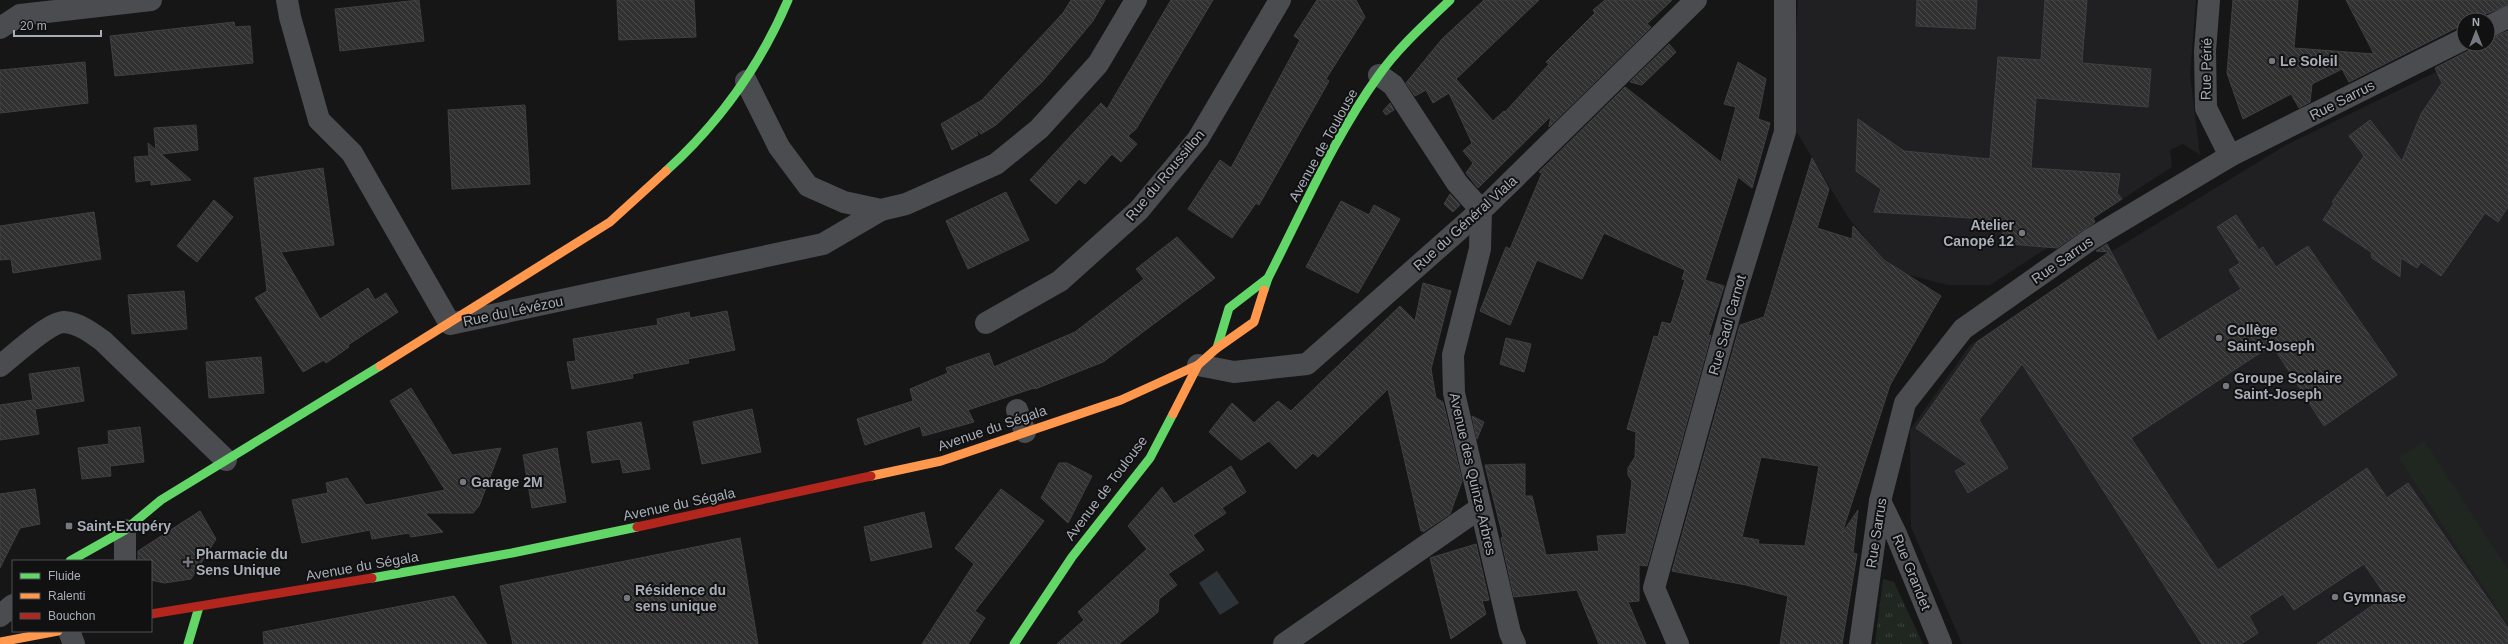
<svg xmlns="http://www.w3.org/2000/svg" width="2508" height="644" font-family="Arial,sans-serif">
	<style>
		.built { fill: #202022 }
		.park { fill: url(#park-tufts) }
		.pitch { fill: #202721 }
		.water { fill: #2c343a }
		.building { fill: url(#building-back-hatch); stroke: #3f4043; fill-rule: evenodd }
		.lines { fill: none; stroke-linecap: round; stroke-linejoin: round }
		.street { stroke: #4b4c4f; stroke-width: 22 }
		.fast { stroke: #63d668; stroke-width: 9 }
		.slow { stroke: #ff974d; stroke-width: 9 }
		.jam { stroke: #b3261e; stroke-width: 9 }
		.poi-dot { fill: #75787f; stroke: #111112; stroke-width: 1.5 }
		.labels { text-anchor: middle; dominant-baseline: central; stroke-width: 4; stroke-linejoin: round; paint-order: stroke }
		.poi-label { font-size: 14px; font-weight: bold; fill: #a8adb7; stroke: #111112; text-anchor: start }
		.street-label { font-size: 14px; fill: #a8adb7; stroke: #111112 }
	</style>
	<defs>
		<pattern id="park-tufts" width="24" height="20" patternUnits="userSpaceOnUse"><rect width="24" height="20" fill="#202721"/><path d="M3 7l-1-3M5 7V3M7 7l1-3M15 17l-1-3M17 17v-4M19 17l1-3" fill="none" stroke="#3e443f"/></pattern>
		<pattern id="building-back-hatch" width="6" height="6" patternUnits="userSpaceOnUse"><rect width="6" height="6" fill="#313132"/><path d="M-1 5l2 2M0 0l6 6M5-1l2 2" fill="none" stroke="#4c4c4d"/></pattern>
	</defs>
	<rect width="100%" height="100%" fill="#161617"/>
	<g class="built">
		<polygon points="1798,0 2196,0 2190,74 2200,155 2183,144 2170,150 2172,167 1990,285 1947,285 1905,274 1884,260 1849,219 1796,131 1794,64"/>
		<polygon points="2508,37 2508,644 1962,644 1911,527 1910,430 1970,345 2086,267 2286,145"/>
	</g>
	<polygon class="park" points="1883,579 1894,582 1923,644 1875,644"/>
	<polygon class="pitch" points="2424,441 2508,570 2508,624 2399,458"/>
	<polygon class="water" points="1217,571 1239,603 1220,615 1199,583"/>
	<g class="building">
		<polygon points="419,0 424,41 340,51 335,9"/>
		<polygon points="617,0 694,0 696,37 619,40"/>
		<polygon points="1071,0 1105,0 1093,21 1042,82 996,125 981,134 975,128 978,135 952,150 941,124 982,100 1063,13"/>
		<polygon points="1171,0 1213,0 1136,129 1128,136 1137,144 1121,162 1112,154 1085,184 1079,179 1056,204 1030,180 1101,103 1107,109"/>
		<polygon points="1317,0 1356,0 1365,17 1326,79 1329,81 1259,205 1256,203 1232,238 1188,209 1220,160 1231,168 1300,40 1294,36"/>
		<polygon points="1484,0 1539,0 1456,79 1493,121 1504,111 1505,112 1549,64 1546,62 1595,13 1593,10 1605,0 1672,0 1647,24 1651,27 1549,127 1551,116 1478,188 1466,173 1473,163 1463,151 1472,143 1449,93 1433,103 1426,90 1415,96 1406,83 1442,39"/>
		<polygon points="1917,0 1977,0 1975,29 1916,26"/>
		<polygon points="2045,0 2087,0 2082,63 2151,69 2148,107 2036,98 2031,168 2120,174 2117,193 2122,199 2093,218 2095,222 2057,248 2010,244 2010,240 2003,239 2003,229 1985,228 1986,219 1874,212 1881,189 1856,171 1858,119 1904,151 1990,159 1998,57 2041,60"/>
		<polygon points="2233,0 2298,0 2294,48 2374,54 2346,0 2508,0 2508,5 2471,20 2464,20 2464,24 2349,82 2342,69 2312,84 2310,102 2299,108 2291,94 2243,119 2227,73"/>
		<polygon points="234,22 235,27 250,26 253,63 115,76 110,36"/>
		<polygon points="2508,31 2508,207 2498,222 2485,213 2441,276 2421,262 2417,268 2401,258 2400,277 2372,258 2371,252 2323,220 2334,203 2332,202 2364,156 2349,136 2370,120 2402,161 2421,114 2442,83 2435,68 2470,50 2475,44 2488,44 2488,39"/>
		<polygon points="1669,44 1676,52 1642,85 1630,82"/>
		<polygon points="85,62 88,103 0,113 0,70"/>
		<polygon points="1738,62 1766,79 1758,119 1770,123 1752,188 1738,177 1705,280 1724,286 1708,336 1711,335 1647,566 1639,565 1639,601 1628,602 1646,644 1599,644 1577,590 1514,597 1501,538 1503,537 1485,465 1525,464 1525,496 1532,496 1546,555 1599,551 1597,536 1626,534 1632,481 1628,475 1628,468 1635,457 1636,432 1627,429 1654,336 1658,337 1662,322 1671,324 1685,280 1682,279 1685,270 1604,233 1582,279 1537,260 1510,325 1480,311 1506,247 1510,249 1542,173 1539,172 1625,87 1721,162 1736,107 1724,104"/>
		<polygon points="1390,103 1394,110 1386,115 1383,111"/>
		<polygon points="525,105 530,184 452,189 448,110"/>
		<polygon points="196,125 198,150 161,154 191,180 151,185 151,180 136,182 134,157 149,156 148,143 156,150 154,128"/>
		<path d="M1812 158 1829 189 1817 228 1852 239 1853 226 1884 260 1941 296 1890 385 1842 533 1858 510 1853 553 1857 554 1842 644H1780L1788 596 1746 585 1672 571 1740 325 1764 317ZM1761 457 1819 466 1805 546 1758 544 1759 540 1742 537Z"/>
		<polygon points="323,168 334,245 281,252 320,319 368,288 375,300 386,293 398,312 348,345 349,347 326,363 324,360 303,372 255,298 267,291 254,178"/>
		<polygon points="1006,192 1029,240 968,269 946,221"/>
		<polygon points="1450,194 1460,205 1453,212 1444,204"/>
		<polygon points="214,200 233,217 197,262 177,246"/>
		<polygon points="1341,201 1369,215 1374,205 1400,219 1358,293 1306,267"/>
		<polygon points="94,212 101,259 13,273 11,259 0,260 0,226"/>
		<polygon points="2236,215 2259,250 2263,247 2276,267 2308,246 2397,375 2324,426 2272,345 2131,438 2218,570 2367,468 2387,498 2408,483 2508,628 2508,644 2317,644 2386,596 2364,564 2294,610 2283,594 2249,616 2258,633 2241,644 2202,644 2022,364 1979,420 2008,468 1968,493 1955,471 1967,464 1916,428 1977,342 2109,252 2096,251 2107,244 2158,341 2241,289 2229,270 2240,263 2217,227"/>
		<polygon points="1177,237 1215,278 1103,362 1035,389 1034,388 968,410 974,422 923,436 920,426 865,445 857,419 913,401 910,389 948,373 946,368 989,353 994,367 1075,332 1144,279 1136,269"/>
		<polygon points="1423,283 1451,291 1431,369 1436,398 1443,402 1462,481 1450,514 1423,532 1423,530 1421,531 1388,389 1318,457 1313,453 1296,469 1269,441 1241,460 1209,432 1232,403 1254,423 1278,401 1291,411 1400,306 1415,321"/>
		<polygon points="184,291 187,329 132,334 128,295"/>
		<polygon points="727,311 735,350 688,359 689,363 632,374 633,378 572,389 567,362 576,361 573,339 658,325 657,319 689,312 690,318"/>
		<polygon points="1506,338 1531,344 1524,372 1500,364"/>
		<polygon points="261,357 264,393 209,398 206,362"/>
		<polygon points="79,367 84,401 35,409 39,434 0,440 0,405 33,400 29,374"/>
		<polygon points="411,388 452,455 501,448 479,506 473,513 425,513 443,532 411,537 409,533 372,539 370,530 302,543 292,500 328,493 326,483 347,478 366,505 445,490 390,401"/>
		<polygon points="752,409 761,452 702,464 693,422"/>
		<polygon points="1472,416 1484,422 1477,439"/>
		<polygon points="641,422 650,469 623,473 620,459 592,463 587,432"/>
		<polygon points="140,427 144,462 110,466 111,476 82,479 78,448 109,444 108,431"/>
		<polygon points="557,448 566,502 532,508 523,455"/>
		<polygon points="1059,463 1067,463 1092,476 1068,523 1041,498"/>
		<polygon points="1231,466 1246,492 1222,508 1226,513 1193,535 1204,550 1168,574 1177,585 1159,599 1158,612 1119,644 1057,644 1084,620 1078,612 1147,549 1128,526 1162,487 1174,504"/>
		<polygon points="35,489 40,524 20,528 0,568 0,494"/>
		<polygon points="1001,489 1044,521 975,611 985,618 968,644 922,644 974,564 955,548"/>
		<polygon points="200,511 216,539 191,579 164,583 151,580 151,561 138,561 138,551"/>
		<polygon points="924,512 932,547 871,561 864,527"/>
		<polygon points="740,538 758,644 513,644 500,586"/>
		<polygon points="1476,544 1489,600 1482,601 1486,614 1451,639 1430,558"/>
		<polygon points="454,596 487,644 264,644 263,632"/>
	</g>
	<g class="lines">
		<g class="street">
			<polyline points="287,0 290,17 319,120 352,153 450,324 823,244 881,210"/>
			<polyline points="2209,0 2205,51 2206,108 2230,156"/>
			<polyline points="2488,27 2508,17"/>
			<polyline points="0,28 20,15 151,0"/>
			<polyline points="1379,75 1393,85 1457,183 1481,210 1480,249 1453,355 1454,393 1510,633 1515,644"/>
			<polyline points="746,81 779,147 808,186 844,202 881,210 906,204 996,164 1039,129 1098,64 1136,0"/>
			<polyline points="986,323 1060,281 1139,210 1198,139 1280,0"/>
			<polyline points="1198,365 1234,372 1307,364 1488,204 1696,0"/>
			<path d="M0 366C13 356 49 322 64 322 79 323 92 333 103 341L226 460"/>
			<polyline points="1017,410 1025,432"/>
			<polyline points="1880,501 1896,534 1941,644"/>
			<polyline points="125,561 125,530"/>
			<polyline points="0,616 13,605"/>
			<polyline points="69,631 74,644"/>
			<polyline points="1284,644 1480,508"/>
			<polyline points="1678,644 1654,588 1736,291 1785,132 1785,0"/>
			<polyline points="1860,644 1880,501 1905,403 1963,329 2091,239 2230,156 2464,39"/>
		</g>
		<g class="fast">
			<path d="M666 171C719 123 760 66 788 0"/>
			<path d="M1264 290 1268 278C1303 210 1334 137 1379 75 1399 47 1425 24 1450 0"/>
			<polyline points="1217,348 1229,308 1268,278"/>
			<polyline points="70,561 125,530 161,500 380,366"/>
			<polyline points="372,578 512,553 637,527"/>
			<polyline points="188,644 199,607"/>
			<polyline points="1014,644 1072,557 1150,458 1173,414"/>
		</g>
		<g class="slow">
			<polyline points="380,366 610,222 666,171"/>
			<polyline points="1173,414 1198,365 1217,348 1254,322 1264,290"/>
			<polyline points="871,476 941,461 1121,400 1198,365"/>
			<polyline points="0,642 58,631"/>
		</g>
		<g class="jam">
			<polyline points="637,527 871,476"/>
			<polyline points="151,614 372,578"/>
		</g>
	</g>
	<g class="poi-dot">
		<circle cx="2272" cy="61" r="4"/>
		<circle cx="2022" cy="233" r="4"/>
		<circle cx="2219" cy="338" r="4"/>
		<circle cx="2226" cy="386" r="4"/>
		<circle cx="463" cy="482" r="4"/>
		<rect x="65" y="522" width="8" height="8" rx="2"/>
		<path d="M186 556h4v4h4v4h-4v4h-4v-4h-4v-4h4z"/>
		<circle cx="2335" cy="597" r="4"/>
		<circle cx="627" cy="598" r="4"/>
	</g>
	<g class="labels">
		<g class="poi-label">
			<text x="2280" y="61">Le Soleil</text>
			<text x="2014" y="225" text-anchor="end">Atelier<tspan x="2014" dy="16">Canopé 12</tspan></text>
			<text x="2227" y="330">Collège<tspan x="2227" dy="16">Saint-Joseph</tspan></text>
			<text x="2234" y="378">Groupe Scolaire<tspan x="2234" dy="16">Saint-Joseph</tspan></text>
			<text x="471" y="482">Garage 2M</text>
			<text x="77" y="526">Saint-Exupéry</text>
			<text x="196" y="554">Pharmacie du<tspan x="196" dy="16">Sens Unique</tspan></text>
			<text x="635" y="590">Résidence du<tspan x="635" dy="16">sens unique</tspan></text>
			<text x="2343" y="597">Gymnase</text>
		</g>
		<g class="street-label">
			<text transform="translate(2206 69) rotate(-89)">Rue Périé</text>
			<text transform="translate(2342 100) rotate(-27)">Rue Sarrus</text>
			<text transform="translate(1323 145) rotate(-61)">Avenue de Toulouse</text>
			<text transform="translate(1165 175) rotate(-50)">Rue du Roussillon</text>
			<text transform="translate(1465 223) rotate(-42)">Rue du Général Viala</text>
			<text transform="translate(2062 260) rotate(-35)">Rue Sarrus</text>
			<text transform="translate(513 311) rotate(-12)">Rue du Lévézou</text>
			<text transform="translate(1727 325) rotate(-74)">Rue Sadi Carnot</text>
			<text transform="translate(992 428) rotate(-19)">Avenue du Ségala</text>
			<text transform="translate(1473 474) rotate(77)">Avenue des Quinze Arbres</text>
			<text transform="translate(1106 488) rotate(-53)">Avenue de Toulouse</text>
			<text transform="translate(679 504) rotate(-12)">Avenue du Ségala</text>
			<text transform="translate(1876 533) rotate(-81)">Rue Sarrus</text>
			<text transform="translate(362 566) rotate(-10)">Avenue du Ségala</text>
			<text transform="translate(1912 572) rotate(68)">Rue Grandet</text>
		</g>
	</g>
	<rect x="12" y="560" width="140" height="72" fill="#111112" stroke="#4d4f54"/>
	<rect x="20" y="573" width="20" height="6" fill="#63d668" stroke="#4d4f54"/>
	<text x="48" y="580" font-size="12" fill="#a8adb7">Fluide</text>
	<rect x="20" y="593" width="20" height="6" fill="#ff974d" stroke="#4d4f54"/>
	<text x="48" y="600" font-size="12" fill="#a8adb7">Ralenti</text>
	<rect x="20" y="613" width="20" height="6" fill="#b3261e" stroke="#4d4f54"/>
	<text x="48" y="620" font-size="12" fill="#a8adb7">Bouchon</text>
	<g transform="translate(2476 32)"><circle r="19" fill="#111112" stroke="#4d4f54"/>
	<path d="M0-3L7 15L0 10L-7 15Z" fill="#75787f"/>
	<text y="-6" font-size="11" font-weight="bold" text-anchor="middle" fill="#a8adb7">N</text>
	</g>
	<path d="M14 30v6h87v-6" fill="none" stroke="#a8adb7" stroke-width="2"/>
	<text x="20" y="30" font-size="12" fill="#a8adb7" stroke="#111112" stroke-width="3" paint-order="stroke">20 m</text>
</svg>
